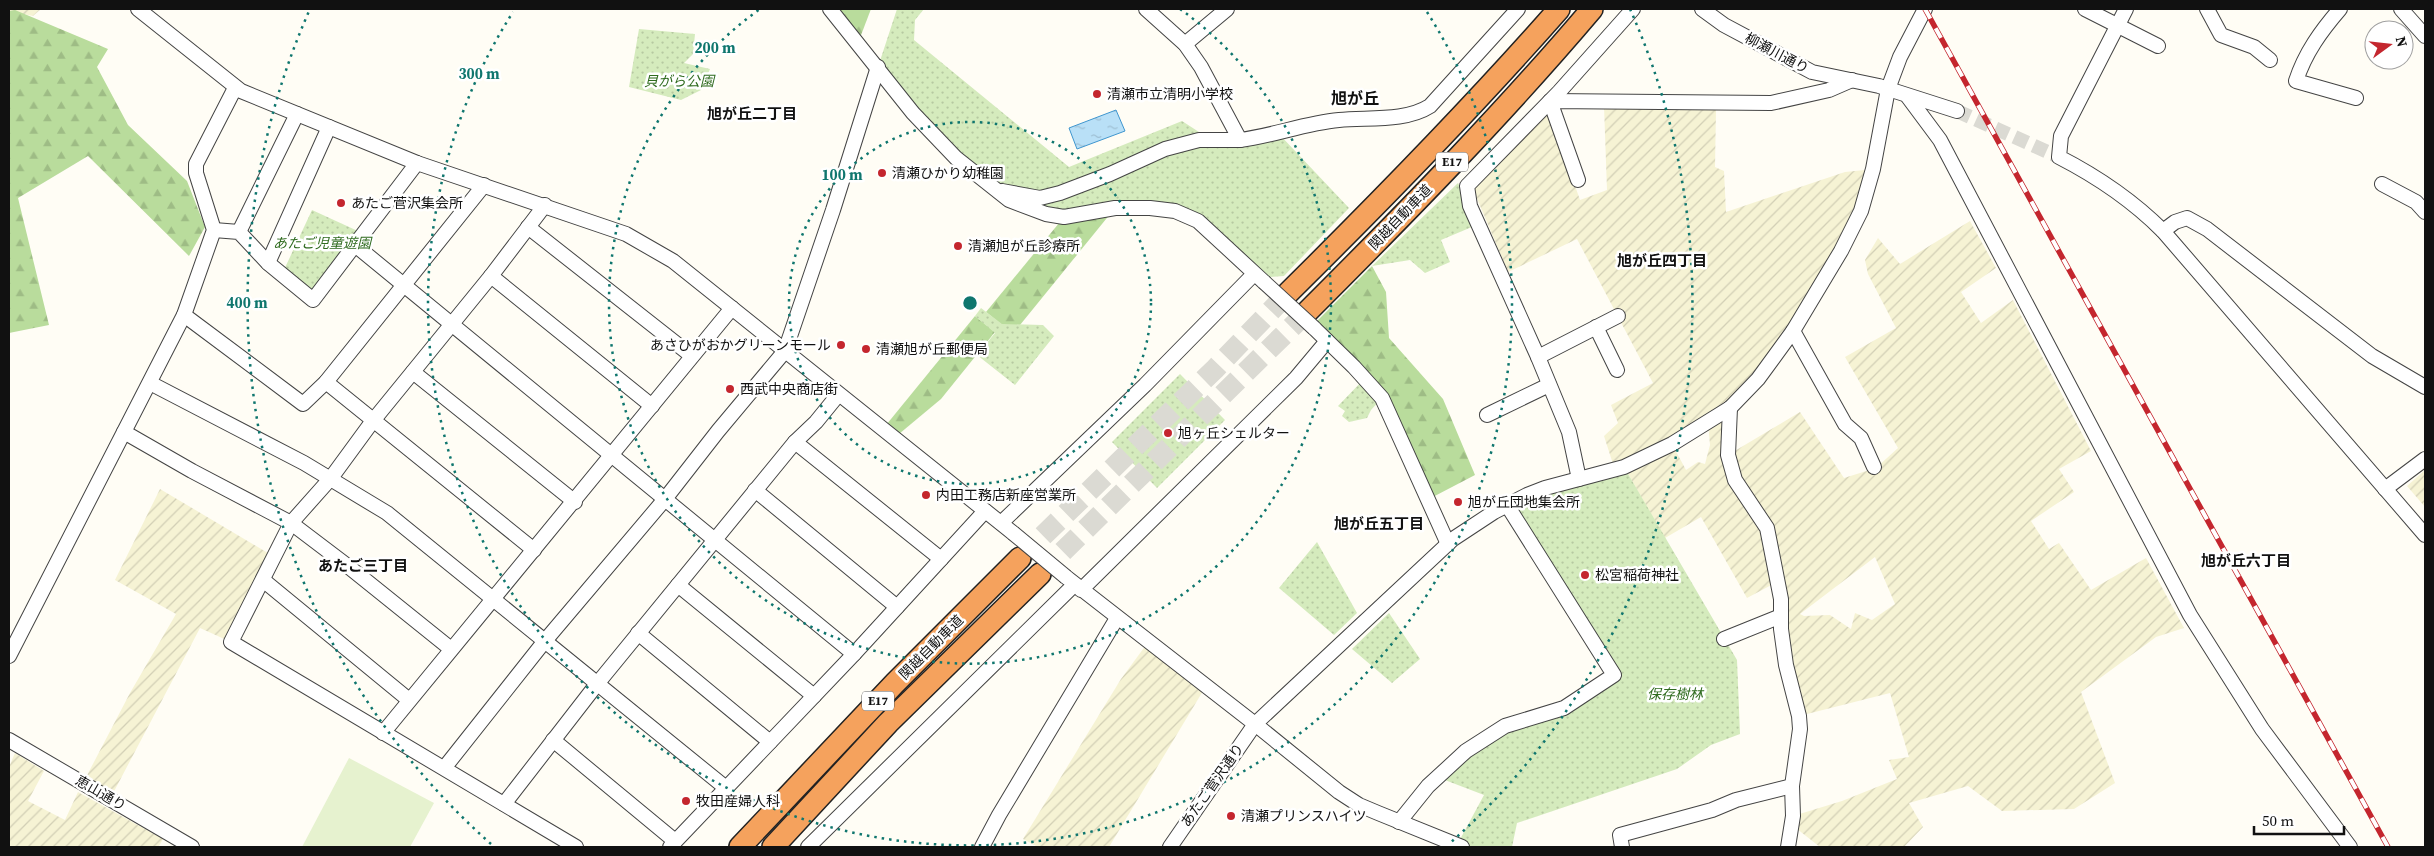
<svg xmlns="http://www.w3.org/2000/svg" width="2434" height="856" font-family="'Source Serif 4','Noto Sans JP',serif">
	<style>
		.farmland { fill: url(#farmland-furrows); fill-rule: evenodd }
		.forest { fill: url(#forest-firs) }
		.park { fill: url(#park-dots) }
		.pitch { fill: #e6f2cf }
		.water { fill: url(#water-ripples); stroke: #3f96cf }
		.lines { fill: none; stroke-linecap: round; stroke-linejoin: round }
		.minor-tunnel { stroke: #dbdad3; stroke-width: 14; stroke-dasharray: 14 7; stroke-linecap: butt }
		.highway-tunnel { stroke: #dbdad3; stroke-width: 21; stroke-dasharray: 21 11; stroke-linecap: butt }
		.minor-casing { stroke: #444; stroke-width: 16 }
		.highway-casing { stroke: #222; stroke-width: 24 }
		.minor { stroke: #fff; stroke-width: 14 }
		.highway { stroke: #f5a25d; stroke-width: 21 }
		.rail-casing { stroke: #c4262e; stroke-width: 5.5 }
		.rail { stroke: #fff; stroke-width: 4; stroke-dasharray: 11; stroke-linecap: butt }
		.minor-bridge-casing { stroke: #444; stroke-width: 16; stroke-linecap: butt }
		.minor-bridge { stroke: #fff; stroke-width: 14 }
		.ring { fill: none; stroke: #0f766e; stroke-width: 2.5; stroke-dasharray: 2.5 5 }
		.poi-dot { fill: #c4262e; stroke: #fff; stroke-width: 2 }
		.labels { text-anchor: middle; dominant-baseline: central; stroke-width: 5; stroke-linejoin: round; paint-order: stroke }
		.shield { fill: #fff; stroke: #585858; stroke-width: 1 }
		.shield-label { font-size: 12px; font-weight: bold; fill: #111 }
		.street-label { font-size: 14px; fill: #111; stroke: #fff }
		.park-label { font-size: 14px; font-style: italic; fill: #2f6b1f; stroke: #fff }
		.poi-label { font-size: 14px; fill: #111; stroke: #fff; text-anchor: start }
		.neighbourhood-label { font-size: 15px; font-weight: bold; fill: #111; stroke: #fff }
		.quarter-label { font-size: 16px; font-weight: bold; fill: #111; stroke: #fff }
		.centre { fill: #0f766e; stroke: #fff; stroke-width: 2.5 }
		.ring-label { font-size: 15px; text-anchor: middle; font-weight: bold; fill: #0f766e; stroke: #fff; stroke-width: 5; stroke-linejoin: round; paint-order: stroke }
	</style>
	<defs>
		<pattern id="farmland-furrows" width="10" height="10" patternUnits="userSpaceOnUse" patternTransform="scale(1.25)"><rect width="10" height="10" fill="#f6f3d4"/><path d="M-1 1l2-2M0 10L10 0M9 11l2-2" fill="none" stroke="#d2cfb5"/></pattern>
		<pattern id="forest-firs" width="22" height="20" patternUnits="userSpaceOnUse" patternTransform="scale(1.25)"><rect width="22" height="20" fill="#b9dc9c"/><path d="M5 1l3.5 6h-7zM16 11l3.5 6h-7z" fill="#9ebc85"/></pattern>
		<pattern id="park-dots" width="8" height="8" patternUnits="userSpaceOnUse" patternTransform="scale(1.25)"><rect width="8" height="8" fill="#d5ebbd"/><path d="M2 2h.1M6 6h.1" fill="none" stroke="#b6c8a1" stroke-width="1.8" stroke-linecap="round"/></pattern>
		<pattern id="water-ripples" width="26" height="14" patternUnits="userSpaceOnUse" patternTransform="scale(1.25)"><rect width="26" height="14" fill="#b9e0f7"/><path d="M2 4q2-2 4 0t4 0M15 11q2-2 4 0t4 0" fill="none" stroke="#9ebfd3"/></pattern>
	</defs>
	<rect width="100%" height="100%" fill="#fffdf5"/>
	<g class="farmland">
		<polygon points="9,9 41,9 33,16 9,11"/>
		<polygon points="1604,106 1703,106 1716,110 1715,167 1724,171 1726,212 1845,172 1865,170 1851,219 1838,245 1791,322 1754,374 1726,402 1696,422 1642,453 1613,464 1604,436 1618,423 1611,405 1653,383 1577,239 1508,272 1473,189 1549,111 1580,200 1607,190"/>
		<path d="M1970 221 1996 268 1961 292 1981 323 2013 300 2091 451 2059 469 2074 492 2031 521 2049 549 2059 543 2091 590 2146 558 2184 628 2156 637 2081 692 2115 783 2074 809 2002 811 1968 786 1909 803 1923 827 1904 847H1820L1792 825 1793 816 1842 801 1897 779 1889 760 1909 757 1890 693 1799 716 1777 582 1747 598 1701 517 1665 538 1624 467 1672 444 1686 470 1698 462 1705 464 1710 445 1708 423 1730 408 1728 455 1800 412 1844 478 1876 468 1898 448 1845 357 1896 328 1868 274 1865 260 1878 238 1900 264ZM1875 557 1895 604 1872 620 1855 613 1851 629 1830 615 1804 616 1800 614Z"/>
		<polygon points="2425,470 2425,507 2407,486"/>
		<polygon points="160,489 273,556 231,642 200,628 110,799 83,783 130,693 176,614 115,580"/>
		<polygon points="1149,641 1206,686 1109,847 1038,847 1023,839 1121,679"/>
		<polygon points="15,753 44,771 28,801 65,820 78,792 163,839 159,846 161,847 9,847 9,767"/>
	</g>
	<g class="forest">
		<polygon points="830,9 871,9 858,43"/>
		<polygon points="15,10 108,49 97,67 128,125 187,181 205,227 189,256 88,156 18,198 49,325 9,333 9,11"/>
		<polygon points="1115,208 1020,325 1002,325 986,312 1064,217"/>
		<polygon points="1372,266 1386,292 1389,338 1443,399 1475,475 1429,499 1391,416 1316,322"/>
		<polygon points="975,316 995,332 941,399 893,439 882,430"/>
	</g>
	<g class="park">
		<polygon points="897,9 924,9 915,20 914,40 1069,167 1182,121 1199,132 1199,139 1279,134 1349,208 1284,276 1269,277 1264,282 1175,211 1064,217 995,190 878,67"/>
		<polygon points="639,29 695,34 693,54 684,63 710,69 701,90 681,100 629,87"/>
		<polygon points="1458,183 1479,224 1441,240 1450,262 1425,273 1410,260 1372,266"/>
		<polygon points="312,210 360,232 313,291 307,291 283,272"/>
		<polygon points="981,308 1002,324 1043,325 1054,336 1015,385 977,355 995,333 975,316"/>
		<polygon points="1180,374 1225,420 1157,488 1112,442"/>
		<polygon points="1365,378 1382,398 1371,410 1367,418 1349,422 1342,416 1345,411 1338,406"/>
		<polygon points="1624,467 1737,660 1740,734 1711,745 1677,769 1517,823 1512,847 1462,847 1457,845 1484,795 1437,777 1505,726 1564,708 1614,675 1507,505"/>
		<polygon points="1317,542 1357,613 1334,635 1279,588"/>
		<polygon points="1389,613 1420,659 1392,683 1352,649"/>
	</g>
	<polygon class="pitch" points="349,758 434,803 410,847 302,847"/>
	<polygon class="water" points="1116,110 1125,131 1077,149 1069,128"/>
	<g class="lines">
		<polyline class="minor-tunnel" points="1957,111 2059,157"/>
		<g class="highway-tunnel">
			<polyline points="1020,558 1215,369 1288,293"/>
			<polyline points="1040,574 1307,312"/>
		</g>
		<g class="minor-casing">
			<g id="minor">
				<polyline points="138,9 241,91 417,163 626,234 673,261 1013,533"/>
				<polyline points="830,9 913,113 956,158 1009,200 1046,214 1064,217 1115,208 1150,208 1175,211 1198,221 1264,282"/>
				<path d="M1146 9 1185 44 1201 67 1240 140C1273 136 1305 123 1339 120 1367 117 1405 122 1430 106L1518 9"/>
				<polyline points="1702,9 1724,25 1812,72 1879,86 1957,111"/>
				<polyline points="2085,9 2158,46"/>
				<path d="M2126 9 2061 136 2059 157C2098 177 2132 200 2163 231L2425 535"/>
				<polyline points="2207,9 2221,35 2254,47 2270,60"/>
				<path d="M2340 9C2321 31 2305 53 2296 81L2356 98"/>
				<polyline points="2401,9 2425,36"/>
				<polyline points="1185,44 1227,9"/>
				<polyline points="1908,97 1940,140 2190,615 2262,729 2350,847"/>
				<polyline points="1578,180 1550,101 1771,103 1829,90 1852,80"/>
				<polyline points="2382,184 2416,202 2425,212"/>
				<polyline points="1002,191 1040,198 1060,193 1110,174 1165,149 1199,140 1240,140"/>
				<polyline points="545,205 491,276 372,422 331,478 291,523 231,642 576,847"/>
				<polyline points="528,227 692,356"/>
				<polyline points="214,230 239,232 268,263 313,300 417,163"/>
				<polyline points="2163,231 2175,222 2187,218 2207,229 2372,356 2425,387"/>
				<polyline points="239,232 297,114"/>
				<polyline points="355,245 854,654"/>
				<polyline points="268,263 329,127"/>
				<polyline points="491,276 652,406"/>
				<polyline points="184,315 303,404 326,382 484,185"/>
				<polyline points="1596,327 1617,370"/>
				<polyline points="1314,328 1354,367 1382,398 1448,544"/>
				<polyline points="1793,331 1845,424 1861,438 1874,467"/>
				<polyline points="1538,357 1618,316"/>
				<polyline points="413,372 575,502"/>
				<polyline points="326,382 534,550"/>
				<polyline points="150,383 304,463 387,513 726,788"/>
				<polyline points="1730,408 1728,455 1735,480 1767,528 1781,599 1781,629 1786,665 1799,716 1800,729 1792,786 1793,816 1788,847"/>
				<polyline points="1487,415 1549,385"/>
				<polyline points="124,432 192,471 291,523 349,567 451,649"/>
				<polyline points="795,442 941,559"/>
				<polyline points="1579,479 1569,432 1538,357 1470,206 1467,186 1559,92 1633,9"/>
				<polyline points="2385,489 2425,459"/>
				<polyline points="755,490 897,607"/>
				<polyline points="1001,523 1145,385 1254,274"/>
				<polyline points="1066,577 1255,724 1339,792 1359,805 1378,813 1462,847"/>
				<polyline points="263,580 409,700"/>
				<polyline points="678,585 814,696"/>
				<polyline points="1081,590 1296,378 1327,341"/>
				<polyline points="638,633 770,742"/>
				<polyline points="1724,639 1781,616"/>
				<polyline points="9,656 184,315 214,230 196,173 196,164 235,88"/>
				<polyline points="383,733 732,308"/>
				<polyline points="9,740 192,847"/>
				<polyline points="553,740 675,841"/>
				<polyline points="445,767 544,642 665,499 718,431 785,351 833,210 878,67"/>
				<polyline points="504,804 597,684 795,442 816,422 838,395"/>
				<polyline points="1399,822 1428,786 1466,751 1505,726 1564,708 1614,675 1507,505"/>
				<polyline points="670,847 854,654 985,511"/>
				<polyline points="808,847 1074,585"/>
				<polyline points="982,847 999,815 1117,618"/>
				<polyline points="1170,847 1255,724 1453,539 1494,512 1527,495 1545,488 1624,467 1672,444 1730,408 1758,379 1793,331 1841,251 1861,211 1873,169 1888,89 1900,57 1925,9"/>
				<polyline points="1622,847 1620,835 1712,810 1736,800 1792,786"/>
			</g>
		</g>
		<g class="highway-casing">
			<g id="highway">
				<path d="M1288 293C1381 201 1473 107 1559 9"/>
				<path d="M1307 312C1405 214 1503 114 1592 9"/>
				<polyline points="740,847 895,683 1020,558"/>
				<polyline points="773,847 888,723 1040,574"/>
			</g>
		</g>
		<use href="#minor" class="minor"/>
		<use href="#highway" class="highway"/>
		<g class="rail-casing">
			<polyline id="rail" points="1925,9 2388,847"/>
		</g>
		<use href="#rail" class="rail"/>
		<g class="minor-bridge-casing">
			<g id="minor-bridge">
				<polyline points="1264,282 1314,328"/>
				<polyline points="1013,533 1066,577"/>
			</g>
		</g>
		<use href="#minor-bridge" class="minor-bridge"/>
	</g>
	<g class="ring">
		<circle cx="970" cy="303" r="181"/>
		<path d="M1180 9A361 361 0 1 1 760 9"/>
		<path d="M1427 12A542 542 0 1 1 513 12"/>
		<path d="M491 844A723 723 0 0 1 310 9M1630 9A723 723 0 0 1 1449 844"/>
	</g>
	<g class="poi-dot">
		<circle cx="1097" cy="94" r="5"/>
		<circle cx="882" cy="173" r="5"/>
		<circle cx="341" cy="203" r="5"/>
		<circle cx="958" cy="246" r="5"/>
		<circle cx="841" cy="345" r="5"/>
		<circle cx="866" cy="349" r="5"/>
		<circle cx="730" cy="389" r="5"/>
		<circle cx="1168" cy="433" r="5"/>
		<circle cx="926" cy="495" r="5"/>
		<circle cx="1458" cy="502" r="5"/>
		<circle cx="1585" cy="575" r="5"/>
		<circle cx="686" cy="801" r="5"/>
		<circle cx="1231" cy="816" r="5"/>
	</g>
	<g class="labels">
		<g class="shield">
			<rect x="1436" y="152.5" width="32" height="19" rx="4"/>
			<rect x="862" y="691.5" width="32" height="19" rx="4"/>
		</g>
		<g class="shield-label">
			<text x="1452" y="162">E17</text>
			<text x="878" y="701">E17</text>
		</g>
		<g class="street-label">
			<text transform="translate(1777 53) rotate(28)">柳瀬川通り</text>
			<text transform="translate(1400 217) rotate(-46)">関越自動車道</text>
			<text transform="translate(931 647) rotate(-45)">関越自動車道</text>
			<text transform="translate(1212 785) rotate(-55)">あたご菅沢通り</text>
			<text transform="translate(101 793) rotate(30)">恵山通り</text>
		</g>
		<g class="park-label">
			<text x="679" y="81">貝がら公園</text>
			<text x="322" y="243">あたご児童遊園</text>
			<text x="1675" y="694">保存樹林</text>
		</g>
		<g class="poi-label">
			<text x="1107" y="94">清瀬市立清明小学校</text>
			<text x="892" y="173">清瀬ひかり幼稚園</text>
			<text x="351" y="203">あたご菅沢集会所</text>
			<text x="968" y="246">清瀬旭が丘診療所</text>
			<text x="831" y="345" text-anchor="end">あさひがおかグリーンモール</text>
			<text x="876" y="349">清瀬旭が丘郵便局</text>
			<text x="740" y="389">西武中央商店街</text>
			<text x="1178" y="433">旭ヶ丘シェルター</text>
			<text x="936" y="495">内田工務店新座営業所</text>
			<text x="1468" y="502">旭が丘団地集会所</text>
			<text x="1595" y="575">松宮稲荷神社</text>
			<text x="696" y="801">牧田産婦人科</text>
			<text x="1241" y="816">清瀬プリンスハイツ</text>
		</g>
		<g class="neighbourhood-label">
			<text x="752" y="113">旭が丘二丁目</text>
			<text x="1662" y="260">旭が丘四丁目</text>
			<text x="1379" y="523">旭が丘五丁目</text>
			<text x="2246" y="560">旭が丘六丁目</text>
			<text x="363" y="565">あたご三丁目</text>
		</g>
		<g class="quarter-label">
			<text x="1355" y="98">旭が丘</text>
		</g>
	</g>
	<circle cx="970" cy="303" r="8" class="centre"/>
	<g class="ring-label">
		<text x="715" y="53">200 m</text>
		<text x="479" y="79">300 m</text>
		<text x="842" y="180">100 m</text>
		<text x="247" y="308">400 m</text>
	</g>
	<rect width="2434" height="856" fill="none" stroke="#111111" stroke-width="20"/>
	<g transform="translate(2389 45) rotate(75)"><circle r="24" fill="#ffffff" stroke="#a0a0a0"/>
	<path d="M0-4L9 19L0 12L-9 19Z" fill="#c4262e"/>
	<text y="-8" font-size="14" font-weight="bold" text-anchor="middle" fill="#111111">N</text>
	</g>
	<path d="M2254 826v8h90v-8" fill="none" stroke="#111111" stroke-width="2.5"/>
	<text x="2262" y="826" font-size="15" fill="#111111" stroke="#ffffff" stroke-width="4" paint-order="stroke">50 m</text>
</svg>
